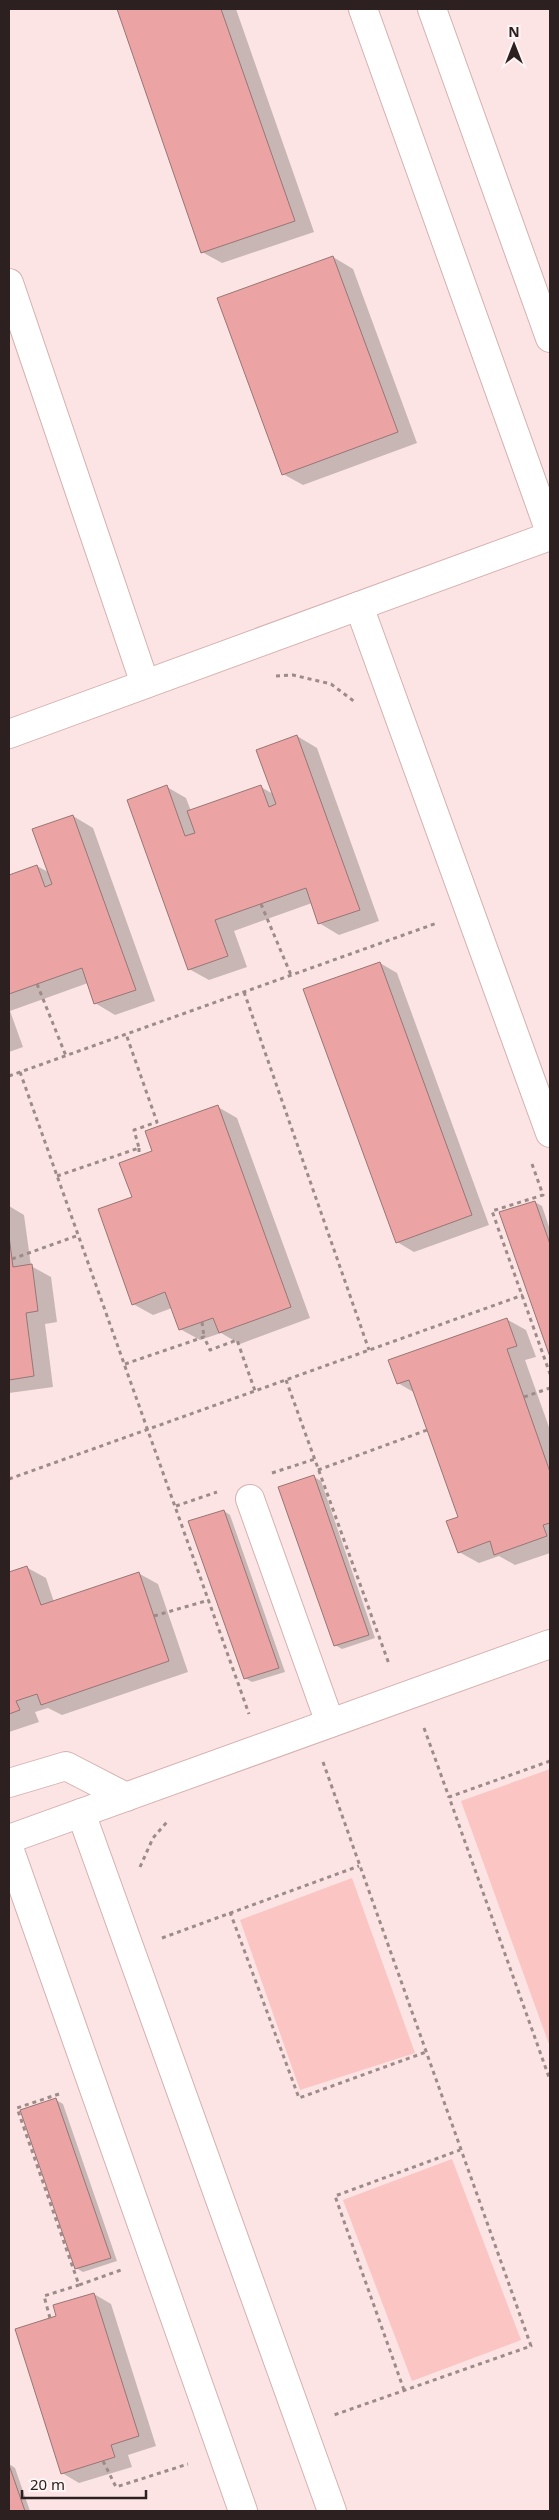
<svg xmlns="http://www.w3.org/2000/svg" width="559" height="2520" font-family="'Noto Sans',sans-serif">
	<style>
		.green { fill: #fbc5c3 }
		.shadow { fill: #0003 }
		.building { fill: #eba4a3; stroke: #977675 }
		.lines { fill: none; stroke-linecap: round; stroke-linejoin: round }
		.minor-casing { stroke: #d5b1b0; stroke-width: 30 }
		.path { stroke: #9d8b8a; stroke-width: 3; stroke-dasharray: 4 4; stroke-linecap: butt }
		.minor { stroke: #fff; stroke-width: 28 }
	</style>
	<rect width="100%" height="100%" fill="#fbe4e3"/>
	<g class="green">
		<polygon points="550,1769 550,2047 461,1801"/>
		<polygon points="352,1878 415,2053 300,2090 240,1920"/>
		<polygon points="452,2159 521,2340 412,2381 343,2200"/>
	</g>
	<g class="shadow">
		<polygon points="118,9 236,9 314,232 222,263 202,252"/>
		<polygon points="333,257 353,269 417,443 303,485 283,474"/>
		<polygon points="297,736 317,748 379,921 339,935 319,923 312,903 234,931 247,967 209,980 189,969 167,787 186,798 191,811 261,787 273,794"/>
		<polygon points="73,816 93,828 155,1001 115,1015 95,1003 88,983 10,1011 23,1047 9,1052 9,876 37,866 50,873"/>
		<polygon points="380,963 397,973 489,1225 414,1252 397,1242"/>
		<polygon points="218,1107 237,1118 310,1318 240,1344 221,1333 200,1340 180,1329 172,1308 153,1315 133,1304 133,1197 154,1152"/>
		<polygon points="535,1202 542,1206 550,1230 550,1353 501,1213"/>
		<polygon points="9,1206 24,1215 31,1266 51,1277 57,1322 45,1324 53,1387 9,1393"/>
		<polygon points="506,1319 526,1330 536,1357 525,1360 550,1430 550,1553 515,1565 499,1556 479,1563 459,1552 459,1518 415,1393 398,1383"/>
		<polygon points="314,1477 321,1481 375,1638 342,1649 335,1645"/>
		<polygon points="224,1511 230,1515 285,1672 252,1682 245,1678"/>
		<polygon points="26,1567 46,1578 54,1602 138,1573 158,1584 188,1672 62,1715 48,1708 35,1712 39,1722 9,1732 9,1573"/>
		<polygon points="56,2100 63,2104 117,2261 83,2272 76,2268"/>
		<polygon points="94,2294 111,2304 156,2446 128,2455 132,2467 79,2483 62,2473 58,2317"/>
		<polygon points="9,2464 15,2468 30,2511 9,2511"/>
	</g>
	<g class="building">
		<polygon points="117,9 221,9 295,221 201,253"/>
		<polygon points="333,256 398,432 282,475 217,298"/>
		<polygon points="297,735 360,910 318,924 306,888 215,920 228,956 188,970 127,800 167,785 185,836 195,833 187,811 261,785 269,807 276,804 256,750"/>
		<polygon points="73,815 136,990 94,1004 82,968 9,994 9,875 37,865 45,887 52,884 32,829"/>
		<polygon points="380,962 472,1215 396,1243 303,989"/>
		<polygon points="218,1105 291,1307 219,1333 213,1318 179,1330 165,1292 132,1305 98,1209 132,1197 119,1163 152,1151 145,1131"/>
		<polygon points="535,1201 550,1244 550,1357 499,1212"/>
		<polygon points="9,1236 13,1267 32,1264 38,1311 26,1313 34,1376 9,1380"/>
		<polygon points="507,1318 517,1346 507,1349 550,1472 550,1523 543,1525 547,1536 494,1555 490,1541 458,1553 446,1521 458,1517 427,1430 409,1380 397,1384 388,1360"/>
		<polygon points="314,1475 369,1635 334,1646 278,1487"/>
		<polygon points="224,1510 279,1668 244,1679 188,1521"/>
		<polygon points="27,1566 41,1605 139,1572 169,1661 41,1705 37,1694 16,1701 20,1710 9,1714 9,1572"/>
		<polygon points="56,2098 111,2258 75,2269 20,2110"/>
		<polygon points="94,2293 139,2436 111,2445 115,2457 61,2474 15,2329 56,2316 53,2305"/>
		<polygon points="9,2465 25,2511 9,2511"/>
	</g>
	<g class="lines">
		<g class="minor-casing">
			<g id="minor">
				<polyline points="363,9 550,532"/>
				<polyline points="432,9 550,338"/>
				<polyline points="9,283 145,684"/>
				<polyline points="359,606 550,1133"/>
				<polyline points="9,734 550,536"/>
				<polyline points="250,1499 330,1723"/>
				<polyline points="9,1783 66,1766 126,1797"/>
				<polyline points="81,1813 332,2511"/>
				<polyline points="9,1839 550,1644"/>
				<polyline points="9,1848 243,2511"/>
			</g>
		</g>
		<g class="path">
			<polyline points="276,676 293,675 331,684 355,702"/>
			<polyline points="261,904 291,975"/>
			<polyline points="37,984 66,1056"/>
			<polyline points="244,992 369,1350"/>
			<polyline points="20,1072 249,1714"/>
			<polyline points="9,1076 437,923"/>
			<polyline points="139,1148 139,1156"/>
			<polyline points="532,1164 543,1195 492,1211 550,1374"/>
			<polyline points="57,1176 139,1148 134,1130 157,1122 126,1034"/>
			<polyline points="12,1259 79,1235"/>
			<polyline points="202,1322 204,1337"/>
			<polyline points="125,1364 204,1337 210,1350 237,1340 255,1391"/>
			<polyline points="286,1380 389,1664"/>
			<polyline points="524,1397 550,1388"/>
			<polyline points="549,1469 550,1469"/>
			<polyline points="318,1470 427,1430"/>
			<polyline points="272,1473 315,1459"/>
			<polyline points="9,1479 523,1295"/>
			<polyline points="176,1506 217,1492"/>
			<polyline points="154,1616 209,1600"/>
			<polyline points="424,1728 449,1797"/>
			<polyline points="550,1761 449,1797 550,2080"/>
			<polyline points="323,1762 531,2346 334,2415"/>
			<polyline points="140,1867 153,1838 167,1822"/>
			<polyline points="230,1912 299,2098 426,2052"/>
			<polyline points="162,1938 359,1866"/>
			<polyline points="59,2094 17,2108 79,2285 121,2270"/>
			<polyline points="50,2318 44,2296 79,2285"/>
			<polyline points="404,2390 335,2196 460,2150"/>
			<polyline points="103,2461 116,2487 188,2464"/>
		</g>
		<use href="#minor" class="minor"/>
	</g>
	<rect width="559" height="2520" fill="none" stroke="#2d2020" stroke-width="20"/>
	<g transform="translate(514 45)" stroke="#fdf5f5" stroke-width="4" paint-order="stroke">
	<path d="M0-4L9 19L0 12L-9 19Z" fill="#2d2020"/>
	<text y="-8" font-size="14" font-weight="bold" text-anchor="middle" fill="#2d2020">N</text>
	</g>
	<path d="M22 2490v8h124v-8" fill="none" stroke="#2d2020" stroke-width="2.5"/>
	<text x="30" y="2490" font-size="15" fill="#2d2020" stroke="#fdf5f5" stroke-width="4" paint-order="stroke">20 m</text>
</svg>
